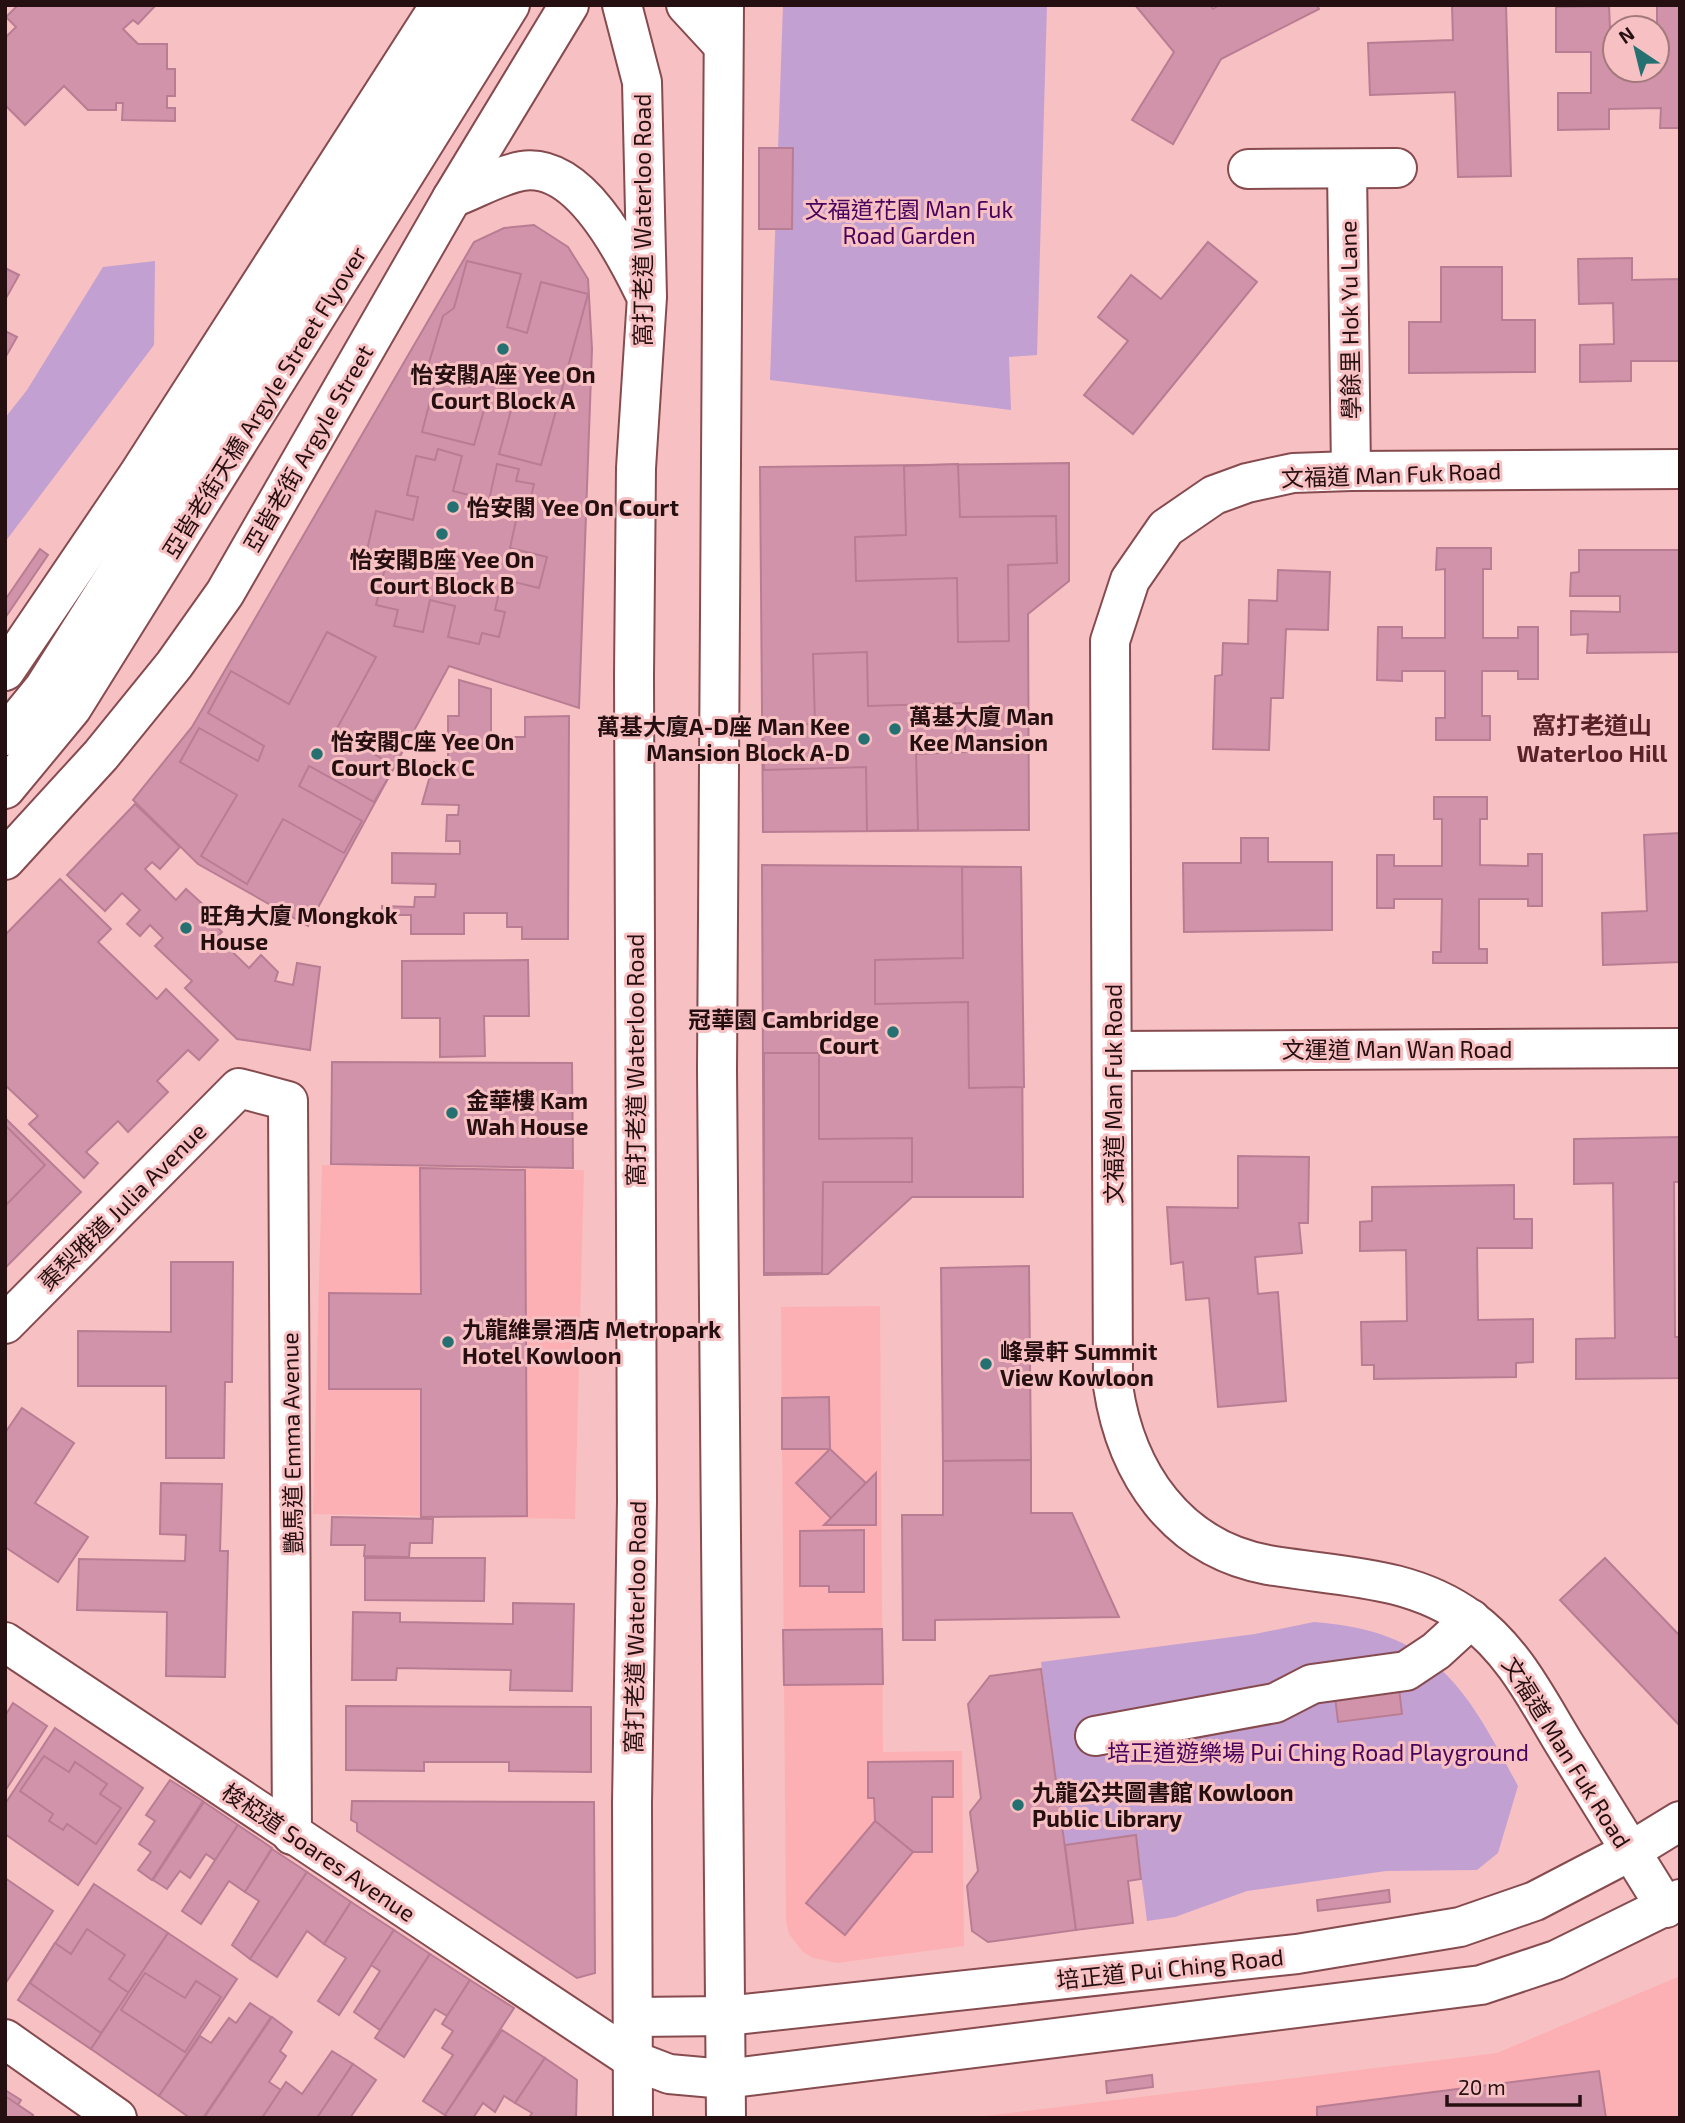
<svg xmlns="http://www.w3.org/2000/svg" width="1685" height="2123" font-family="'Exo 2','Noto Sans TC',sans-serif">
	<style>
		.built { fill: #fdb0b4 }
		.green { fill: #c3a0d2 }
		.building { fill: #d193aa; stroke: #b97d93; stroke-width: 2 }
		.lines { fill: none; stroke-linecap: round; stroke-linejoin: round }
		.minor-casing { stroke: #864b4f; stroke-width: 42 }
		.major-casing { stroke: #864b4f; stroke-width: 42 }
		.minor { stroke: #fff; stroke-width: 38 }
		.major { stroke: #fff; stroke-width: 38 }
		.poi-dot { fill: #257071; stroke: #f7c0c2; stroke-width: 2.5 }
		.labels { text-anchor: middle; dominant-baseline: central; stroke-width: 6; stroke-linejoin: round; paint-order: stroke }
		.park-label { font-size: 23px; fill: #48035d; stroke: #f7c0c2 }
		.street-label { font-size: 23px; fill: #260f11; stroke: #f7c0c2 }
		.poi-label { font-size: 23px; font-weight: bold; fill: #260f11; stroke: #f7c0c2; text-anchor: start }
		.neighbourhood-label { font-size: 24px; font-weight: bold; fill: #582228; stroke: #f7c0c2 }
	</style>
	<rect width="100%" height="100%" fill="#f7c0c2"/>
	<g class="built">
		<polygon points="322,1165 584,1170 575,1519 313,1514"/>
		<polygon points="880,1306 883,1752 962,1751 964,1946 837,1963 813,1958 803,1952 789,1934 786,1922 781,1307"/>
		<polygon points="1680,1976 1680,2118 970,2118 1497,2053"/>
	</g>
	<g class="green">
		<polygon points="783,5 1047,5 1037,355 1009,357 1011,410 770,380"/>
		<polygon points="155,261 154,345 5,542 5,418 27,390 103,267"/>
		<path d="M1314 1622C1436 1631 1466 1688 1518 1786L1498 1853 1477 1870 1386 1871 1247 1891 1175 1917 1147 1921 1136 1835 1065 1845 1041 1662 1255 1634Z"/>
	</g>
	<g class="building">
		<polygon points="18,5 156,5 138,24 133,20 123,29 138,44 167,44 167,69 175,69 175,96 167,96 167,108 175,108 175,121 122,120 123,103 116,103 116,110 88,110 64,86 25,125 5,105 5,38 16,27 6,17"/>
		<polygon points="1135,5 1210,5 1213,9 1219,5 1317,5 1319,9 1221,59 1173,144 1132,120 1174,52"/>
		<polygon points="1452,5 1506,5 1511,176 1458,177 1455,92 1370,95 1368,43 1453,40"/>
		<polygon points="1657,5 1680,5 1680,128 1660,128 1661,108 1609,109 1609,129 1558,130 1558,93 1591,93 1591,52 1556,52 1556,7 1609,6 1610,28 1615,28 1615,70 1657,70 1657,28 1625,28 1657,27"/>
		<polygon points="759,148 793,148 792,229 759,229"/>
		<polygon points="534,225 568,247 588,279 592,349 579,708 449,666 308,926 198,864 133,800 192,727 474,242 504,228"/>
		<polygon points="1208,242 1257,282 1133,434 1084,395 1128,341 1098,317 1131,275 1161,299"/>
		<polygon points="1632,258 1632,280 1680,279 1680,361 1631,361 1631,381 1580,382 1580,345 1614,344 1613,303 1579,304 1578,259"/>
		<polygon points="467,261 521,274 507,327 527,333 541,282 588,294 541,465 499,454 513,403 488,396 474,445 422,432 436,378 428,366 443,316 454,308"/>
		<polygon points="1441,267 1502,267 1502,320 1535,320 1535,372 1409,373 1409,322 1441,322"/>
		<polygon points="5,268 19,275 5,300"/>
		<polygon points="5,331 17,337 5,358"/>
		<polygon points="438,449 462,456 453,491 489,500 497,464 519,469 516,481 534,484 526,518 517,516 510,548 547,557 539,588 502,579 495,610 505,612 499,637 482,633 479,644 448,637 455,606 430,600 423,632 394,626 398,610 376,605 385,568 399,572 400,567 365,559 376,511 413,520 418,497 407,495 416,456 435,460"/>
		<polygon points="1069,463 1069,581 1028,614 1029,830 763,832 760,467"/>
		<polygon points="958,464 960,517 1056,516 1057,563 1008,565 1009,641 958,642 957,578 856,581 855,537 906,535 904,466"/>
		<polygon points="1437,548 1491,548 1491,569 1483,569 1483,638 1518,638 1518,627 1538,627 1538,679 1518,679 1518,671 1482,671 1482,716 1490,716 1490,740 1436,740 1436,718 1445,718 1445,671 1402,671 1402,681 1377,680 1378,627 1402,627 1402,638 1445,638 1445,569 1436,570"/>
		<polygon points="40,549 48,555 5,618 5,600"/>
		<polygon points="1579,550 1680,550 1680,652 1587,653 1588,634 1571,635 1571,611 1620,612 1620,596 1570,596 1571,573 1579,572"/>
		<polygon points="1278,570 1330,572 1328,630 1286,629 1283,698 1271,698 1269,750 1213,749 1215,676 1222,675 1223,643 1248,644 1249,600 1277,601"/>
		<polygon points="327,632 376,657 335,732 395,766 374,802 309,766 299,786 362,821 344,853 283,819 247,884 201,856 237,795 180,762 199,728 258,761 264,746 208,713 231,671 289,704"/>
		<polygon points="867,652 868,706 965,703 965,752 916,754 918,830 867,831 866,767 764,770 763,725 815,724 813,654"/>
		<polygon points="459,680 491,689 491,737 525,737 525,717 569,716 568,939 522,939 522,927 507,927 507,913 464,913 464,934 411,934 411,915 382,915 382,906 414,907 415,897 435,897 436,884 392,883 392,853 460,854 460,841 446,841 447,815 458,815 459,805 422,804 434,762 448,762 448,716 459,716"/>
		<polygon points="1434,797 1487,797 1487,819 1480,819 1480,865 1528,866 1528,854 1542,854 1542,906 1528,906 1528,899 1479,899 1479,949 1487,949 1487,963 1433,963 1433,952 1441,952 1442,899 1394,899 1394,908 1377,908 1377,855 1394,855 1394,866 1442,866 1442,819 1434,819"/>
		<polygon points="135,804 180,847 160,869 152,862 145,869 176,900 186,889 206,907 202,912 222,932 217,937 249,968 261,955 278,972 275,981 293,985 297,963 320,967 310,1050 237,1039 185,988 192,981 155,946 163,938 150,925 140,936 127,924 140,910 122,893 105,911 67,875"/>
		<polygon points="1680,833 1680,962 1603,965 1602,913 1647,911 1644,835"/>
		<polygon points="1241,838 1268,838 1268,862 1332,862 1332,930 1184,932 1183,863 1241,863"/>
		<polygon points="762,865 1021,867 1023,1197 912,1197 828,1274 764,1275"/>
		<polygon points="962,867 1021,867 1024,1087 969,1088 968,1002 875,1004 875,960 963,958"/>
		<polygon points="60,879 111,929 98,942 157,999 166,989 218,1040 199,1060 188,1050 157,1081 168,1092 128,1132 118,1121 86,1152 98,1163 84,1178 29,1124 38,1116 5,1085 5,935"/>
		<polygon points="528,960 529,1016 484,1016 485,1056 440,1057 440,1018 402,1018 402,961"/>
		<polygon points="764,1053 819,1053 819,1139 912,1138 912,1182 823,1182 822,1273 764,1273"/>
		<polygon points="332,1062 572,1063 573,1168 331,1164"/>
		<polygon points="5,1118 81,1192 5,1268"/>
		<polygon points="7,1127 45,1165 5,1206 5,1129"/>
		<polygon points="1680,1137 1680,1182 1674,1182 1675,1337 1680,1337 1680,1378 1576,1379 1576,1339 1615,1338 1613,1183 1574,1184 1574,1139"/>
		<polygon points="1238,1156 1309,1157 1308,1223 1299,1223 1302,1253 1255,1257 1258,1294 1278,1292 1286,1401 1218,1407 1209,1298 1186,1300 1183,1262 1171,1264 1167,1207 1238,1208"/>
		<polygon points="420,1168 525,1170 527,1516 421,1517 421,1389 329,1389 329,1293 421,1294"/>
		<polygon points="1514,1185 1514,1219 1532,1219 1532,1248 1477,1248 1478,1320 1533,1319 1533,1362 1516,1363 1516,1377 1374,1379 1374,1365 1362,1365 1361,1322 1407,1321 1406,1250 1360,1251 1360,1222 1372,1221 1372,1187"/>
		<polygon points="171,1262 233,1262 232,1382 225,1382 224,1458 166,1458 166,1386 78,1386 78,1331 171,1332"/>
		<polygon points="1029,1266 1031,1460 943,1461 941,1268"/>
		<polygon points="829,1397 830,1449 782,1449 782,1398"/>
		<polygon points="22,1408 74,1443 35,1503 88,1537 58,1582 5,1547 5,1433"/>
		<polygon points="830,1449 866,1483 831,1518 796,1483"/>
		<polygon points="1031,1460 1031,1513 1072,1513 1119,1617 935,1620 935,1640 903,1640 902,1515 943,1515 943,1461"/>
		<polygon points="876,1473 876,1525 824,1525"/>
		<polygon points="161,1483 222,1484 220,1551 228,1551 225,1677 166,1676 167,1612 77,1610 79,1559 185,1561 186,1535 160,1534"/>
		<polygon points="332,1517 433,1519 432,1543 410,1543 409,1557 364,1556 365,1545 331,1545"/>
		<polygon points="864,1530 864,1592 829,1592 829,1586 800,1586 800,1531"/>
		<polygon points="365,1558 485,1558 484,1601 365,1600"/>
		<polygon points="1605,1558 1680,1636 1680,1726 1560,1600"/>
		<polygon points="513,1603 574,1604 572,1691 510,1690 511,1670 397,1668 396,1680 352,1680 353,1612 400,1613 400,1622 513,1624"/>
		<polygon points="882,1629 883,1684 784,1685 783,1630"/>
		<polygon points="1041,1669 1076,1930 988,1942 972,1931 967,1886 978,1871 970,1812 981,1798 968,1704 990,1676"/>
		<polygon points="1398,1680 1402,1714 1338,1722 1334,1688"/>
		<polygon points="13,1703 47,1726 5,1791 5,1716"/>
		<polygon points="346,1706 591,1707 591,1772 509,1771 509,1762 424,1762 424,1771 346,1770"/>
		<polygon points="55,1728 143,1788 78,1885 5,1834 5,1804"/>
		<polygon points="44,1756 69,1772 75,1762 107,1784 100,1794 121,1808 96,1844 67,1824 63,1830 49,1821 53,1814 20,1791"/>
		<polygon points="953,1761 953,1797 932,1797 932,1852 913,1852 875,1821 874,1798 868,1798 868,1762"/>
		<polygon points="170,1780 203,1801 152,1880 138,1870 151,1852 139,1844 155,1821 146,1815"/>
		<polygon points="352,1801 594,1802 595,1973 577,1978 357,1831 357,1823 351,1820"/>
		<polygon points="204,1802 238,1825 215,1860 206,1854 190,1878 180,1871 167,1889 153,1880"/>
		<polygon points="875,1821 913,1852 845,1935 806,1903"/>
		<polygon points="238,1825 272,1848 245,1892 229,1881 201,1924 182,1911"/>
		<polygon points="1136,1835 1141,1879 1128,1881 1133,1923 1076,1930 1065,1845"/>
		<polygon points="272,1849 307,1872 250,1959 232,1945 259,1901 245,1892"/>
		<polygon points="307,1872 351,1902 324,1944 307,1931 277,1977 250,1959"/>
		<polygon points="5,1878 53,1911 5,1984"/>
		<polygon points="94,1884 168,1933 91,2049 18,2000"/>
		<polygon points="1389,1890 1390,1902 1318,1911 1317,1900"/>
		<polygon points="351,1902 394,1930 339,2015 318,2001 346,1958 324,1944"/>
		<polygon points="87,1929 125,1955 109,1979 129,1993 101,2033 30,1983 55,1943 71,1954"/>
		<polygon points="394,1930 430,1954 380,2030 354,2012 380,1971 371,1965"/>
		<polygon points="168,1933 237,1979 159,2096 91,2049"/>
		<polygon points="430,1954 470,1980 447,2016 435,2009 404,2057 375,2038"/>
		<polygon points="145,1973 185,1998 196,1981 221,1997 185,2052 121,2010"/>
		<polygon points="470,1980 514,2008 445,2115 423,2101 453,2055 442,2048 453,2031 442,2024"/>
		<polygon points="250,2003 271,2017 203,2118 190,2118 159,2096 200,2036 211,2043 229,2018 236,2023"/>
		<polygon points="272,2017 292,2032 280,2051 286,2056 269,2082 281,2090 262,2118 204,2118"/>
		<polygon points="502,2030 545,2058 515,2103 504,2096 495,2112 483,2103 473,2118 449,2118 445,2115"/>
		<polygon points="332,2051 353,2064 317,2118 262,2118 286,2082 302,2094"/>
		<polygon points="545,2058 577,2080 576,2118 529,2118 532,2113 515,2103"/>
		<polygon points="353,2064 376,2080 350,2118 317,2118"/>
		<polygon points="1599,2071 1606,2118 1317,2118 1317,2107"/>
		<polygon points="1152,2075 1153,2087 1107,2093 1106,2081"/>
		<polygon points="5,2090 21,2100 18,2105 33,2115 31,2118 5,2118"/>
		<polygon points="5,2096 33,2115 31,2118 5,2118"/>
	</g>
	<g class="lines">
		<g class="minor-casing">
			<g id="minor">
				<polyline points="1248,169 1397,168"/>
				<polyline points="1347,169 1351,471"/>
				<polyline points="1113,1051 1680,1048"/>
				<polyline points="5,1324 239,1088 288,1101 292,1835"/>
				<polyline points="5,1642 635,2061"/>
				<polyline points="1095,1736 1275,1703 1312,1684 1406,1671 1436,1651 1471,1619"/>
				<path d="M1666 1908C1632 1854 1599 1799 1565 1745 1538 1701 1514 1651 1470 1619 1410 1575 1338 1577 1268 1565 1176 1548 1126 1473 1113 1386L1110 641 1130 580 1166 528 1214 495 1247 483 1293 473 1351 471 1680 469"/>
				<polyline points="5,2039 117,2118"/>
			</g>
		</g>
		<g class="major-casing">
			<g id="major">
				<polyline points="622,5 642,82 647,297 636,468 634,676 637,1500 632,1803 633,2118"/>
				<polyline points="686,5 722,44"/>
				<polyline points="724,5 717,1070 726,2118"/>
				<path d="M452 198C474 190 499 175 522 171 579 162 624 251 644 292"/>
				<polyline points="5,671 138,475 440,5"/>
				<polyline points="5,736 44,688 401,125 472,5"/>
				<polyline points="5,789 72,708 510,5"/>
				<polyline points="5,860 101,755 174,665 225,593 452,198 569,5"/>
				<polyline points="635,2017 726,2016 1297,1954 1460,1927 1535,1901 1631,1851 1680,1821"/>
				<polyline points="635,2061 669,2074 725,2079 1481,1985 1556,1960 1680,1899"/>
			</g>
		</g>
		<use href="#minor" class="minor"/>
		<use href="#major" class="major"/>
	</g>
	<g class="poi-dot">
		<circle cx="503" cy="349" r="7"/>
		<circle cx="453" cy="507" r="7"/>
		<circle cx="442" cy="534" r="7"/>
		<circle cx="895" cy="729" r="7"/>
		<circle cx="864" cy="739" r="7"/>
		<circle cx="317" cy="754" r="7"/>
		<circle cx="186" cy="928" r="7"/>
		<circle cx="893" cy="1032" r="7"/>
		<circle cx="452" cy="1113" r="7"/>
		<circle cx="448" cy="1342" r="7"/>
		<circle cx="986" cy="1364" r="7"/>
		<circle cx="1018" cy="1805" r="7"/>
	</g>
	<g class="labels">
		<g class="park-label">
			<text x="909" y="209">文福道花園 Man Fuk<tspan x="909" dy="26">Road Garden</tspan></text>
			<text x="1318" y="1752">培正道遊樂場 Pui Ching Road Playground</text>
		</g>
		<g class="street-label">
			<text transform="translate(642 220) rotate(-90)">窩打老道 Waterloo Road</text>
			<text transform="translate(1349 320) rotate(-91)">學餘里 Hok Yu Lane</text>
			<text transform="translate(264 402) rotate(-58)">亞皆老街天橋 Argyle Street Flyover</text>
			<text transform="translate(308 448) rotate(-60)">亞皆老街 Argyle Street</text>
			<text transform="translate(1391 474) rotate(-2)">文福道 Man Fuk Road</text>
			<text x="1397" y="1049">文運道 Man Wan Road</text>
			<text transform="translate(635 1060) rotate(-90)">窩打老道 Waterloo Road</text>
			<text transform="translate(1113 1094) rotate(-90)">文福道 Man Fuk Road</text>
			<text transform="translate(122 1206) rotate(-45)">棗梨雅道 Julia Avenue</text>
			<text transform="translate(291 1443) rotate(-91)">艷馬道 Emma Avenue</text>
			<text transform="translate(635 1627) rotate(-89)">窩打老道 Waterloo Road</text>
			<text transform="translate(1567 1752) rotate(58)">文福道 Man Fuk Road</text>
			<text transform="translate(319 1852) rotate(34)">梭椏道 Soares Avenue</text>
			<text transform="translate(1170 1968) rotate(-6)">培正道 Pui Ching Road</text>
		</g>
		<g class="poi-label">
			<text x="503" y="374" text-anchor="middle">怡安閣A座 Yee On<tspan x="503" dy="26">Court Block A</tspan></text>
			<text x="467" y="507">怡安閣 Yee On Court</text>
			<text x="442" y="559" text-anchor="middle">怡安閣B座 Yee On<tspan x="442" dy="26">Court Block B</tspan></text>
			<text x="909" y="716">萬基大廈 Man<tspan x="909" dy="26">Kee Mansion</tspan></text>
			<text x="850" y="726" text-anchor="end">萬基大廈A-D座 Man Kee<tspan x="850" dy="26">Mansion Block A-D</tspan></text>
			<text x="331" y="741">怡安閣C座 Yee On<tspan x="331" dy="26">Court Block C</tspan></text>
			<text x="200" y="915">旺角大廈 Mongkok<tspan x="200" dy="26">House</tspan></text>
			<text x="879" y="1019" text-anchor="end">冠華園 Cambridge<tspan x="879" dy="26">Court</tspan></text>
			<text x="466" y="1100">金華樓 Kam<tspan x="466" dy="26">Wah House</tspan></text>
			<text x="462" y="1329">九龍維景酒店 Metropark<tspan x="462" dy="26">Hotel Kowloon</tspan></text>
			<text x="1000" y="1351">峰景軒 Summit<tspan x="1000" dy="26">View Kowloon</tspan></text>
			<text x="1032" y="1792">九龍公共圖書館 Kowloon<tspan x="1032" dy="26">Public Library</tspan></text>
		</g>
		<g class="neighbourhood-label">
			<text x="1592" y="724">窩打老道山<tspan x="1592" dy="28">Waterloo Hill</tspan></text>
		</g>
	</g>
	<rect width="1685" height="2123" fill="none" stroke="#260f11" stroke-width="14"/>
	<g transform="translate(1636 49) rotate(325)"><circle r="33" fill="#f7c0c2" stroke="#a3797b" stroke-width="2"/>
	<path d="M0-5L12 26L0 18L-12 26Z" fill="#257071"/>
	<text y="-10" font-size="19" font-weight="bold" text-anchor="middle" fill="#260f11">N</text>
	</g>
	<path d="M1447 2095v10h133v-10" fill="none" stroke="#260f11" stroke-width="3.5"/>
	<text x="1458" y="2095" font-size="21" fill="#260f11" stroke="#f7c0c2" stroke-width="5" paint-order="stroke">20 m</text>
</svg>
